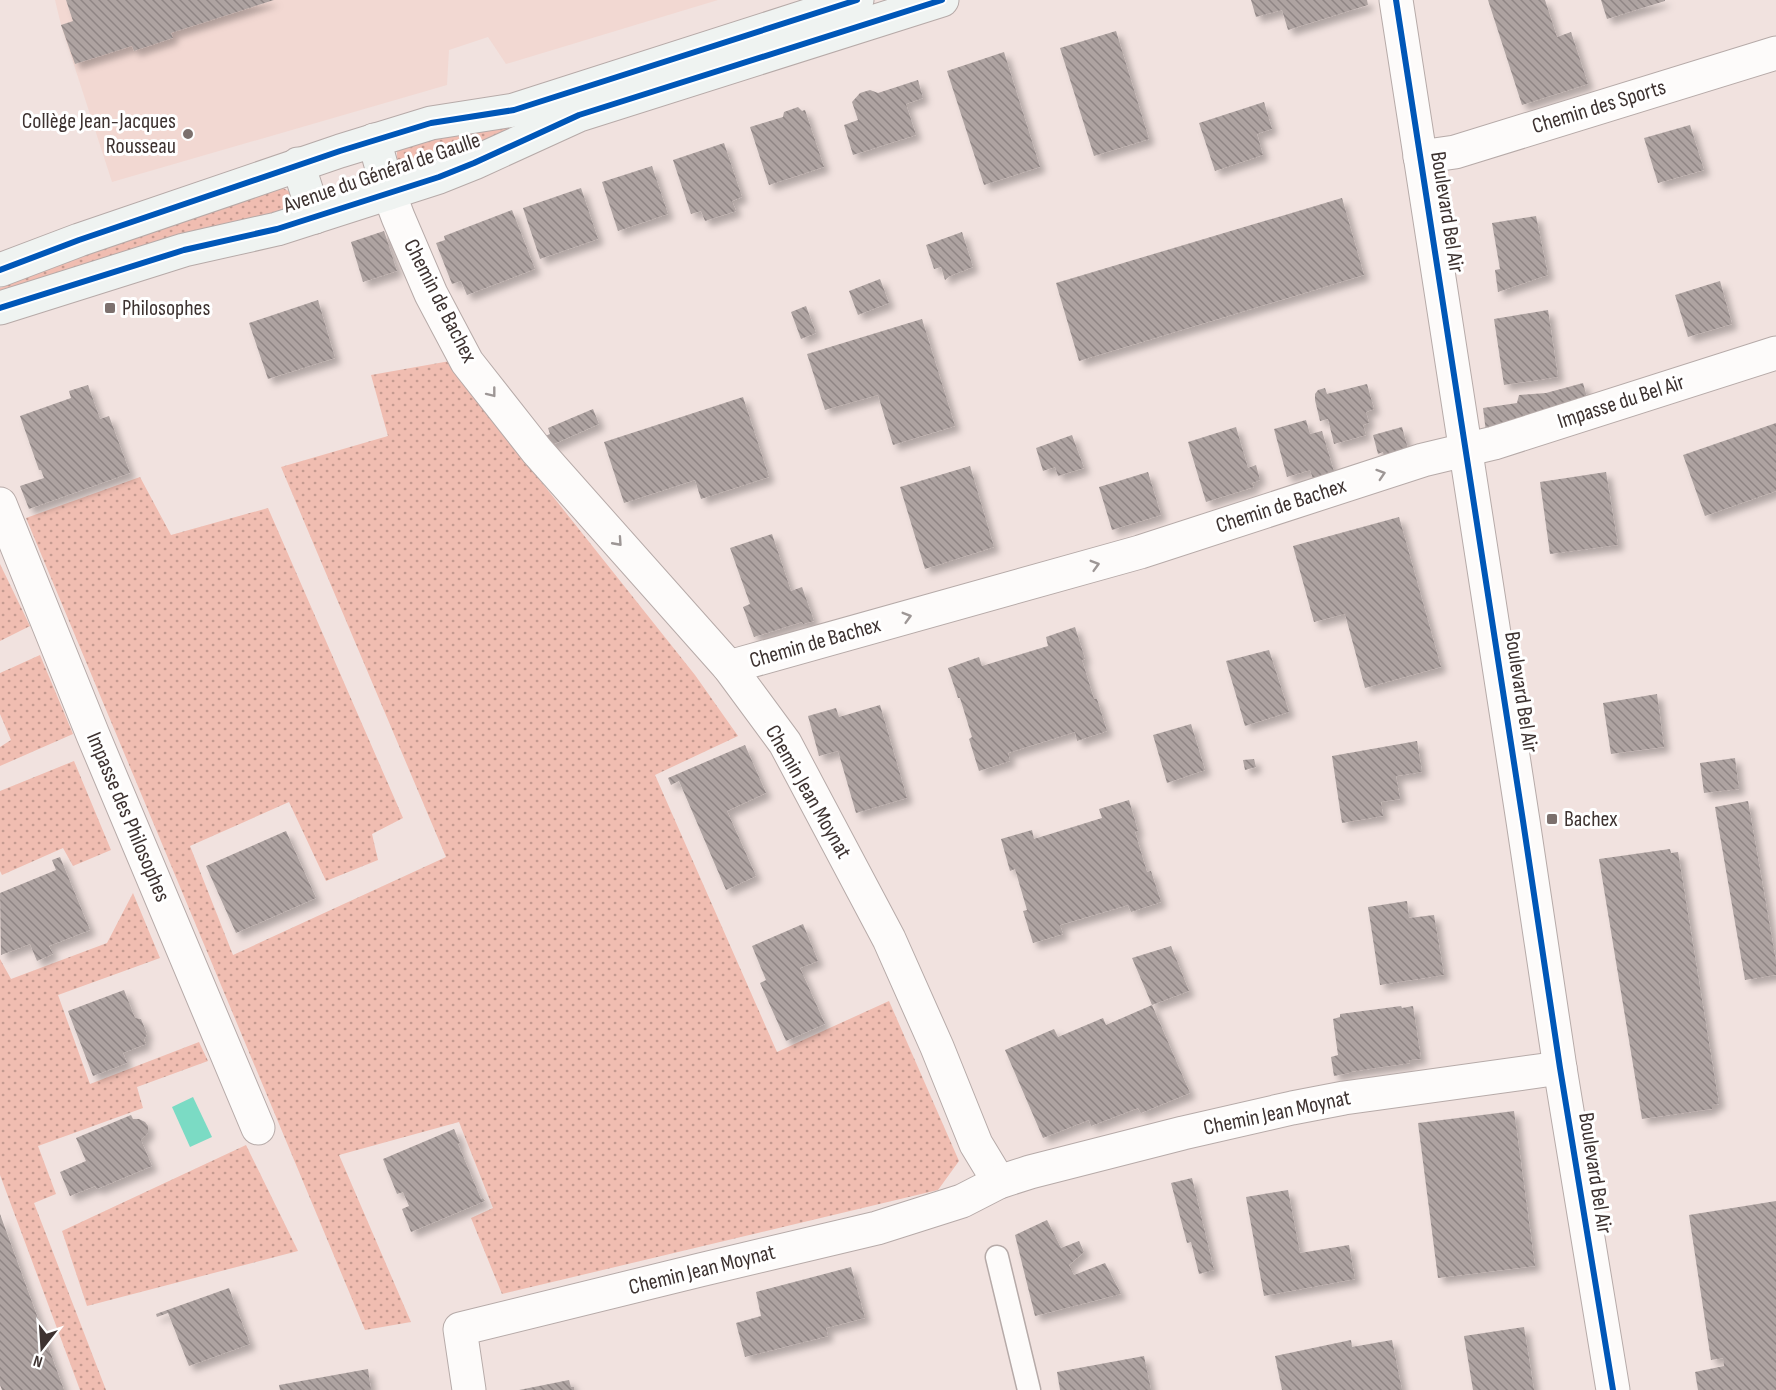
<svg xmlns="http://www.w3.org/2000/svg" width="1776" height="1390" font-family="'Sofia Sans Condensed',sans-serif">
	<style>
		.built { fill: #f2d8d2 }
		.grass { fill: url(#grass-dots) }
		.water { fill: #7bdbc4 }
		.building { fill: url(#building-back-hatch); filter: url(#shadow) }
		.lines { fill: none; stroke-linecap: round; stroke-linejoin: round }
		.service-casing { stroke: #b6aaa8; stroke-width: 25 }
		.minor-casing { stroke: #b6aaa8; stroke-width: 35 }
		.secondary-casing { stroke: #b6aaa8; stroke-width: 35 }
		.service { stroke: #fdfbfa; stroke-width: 22 }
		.minor { stroke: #fdfbfa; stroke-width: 33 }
		.secondary { stroke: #eff3f1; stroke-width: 33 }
		.cycleway-casing { stroke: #fff; stroke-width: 10 }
		.cycleway { stroke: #0057b8; stroke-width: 6 }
		.oneway { stroke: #9d9695 }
		.poi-dot { fill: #7c706d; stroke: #fff; stroke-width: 2 }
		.labels { text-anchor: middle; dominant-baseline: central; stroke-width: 6; stroke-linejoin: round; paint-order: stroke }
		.street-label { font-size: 22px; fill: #3d3230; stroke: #fff }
		.poi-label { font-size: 22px; fill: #3d3230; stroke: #fff; text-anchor: start }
	</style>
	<defs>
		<pattern id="grass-dots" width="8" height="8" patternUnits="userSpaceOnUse" patternTransform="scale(1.5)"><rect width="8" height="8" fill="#f0bdb1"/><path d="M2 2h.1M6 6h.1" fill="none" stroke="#c49a90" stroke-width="1.8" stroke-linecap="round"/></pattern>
		<pattern id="building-back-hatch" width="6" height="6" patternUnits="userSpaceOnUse" patternTransform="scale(1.5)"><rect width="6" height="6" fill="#aea3a1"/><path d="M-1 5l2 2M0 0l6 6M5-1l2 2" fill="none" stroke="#8f8584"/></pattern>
		<filter id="shadow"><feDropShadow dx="5.5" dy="5.5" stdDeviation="3" flood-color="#0004"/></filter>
	</defs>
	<rect width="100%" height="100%" fill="#f1e2df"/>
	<polygon class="built" points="55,0 718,0 506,64 488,37 449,50 447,85 112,182 61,25"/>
	<g class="grass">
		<polygon points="887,0 915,0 414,172 404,169 397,160 397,148 623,83"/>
		<polygon points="278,185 290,192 294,202 288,214 0,299 0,288 203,210"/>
		<polygon points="450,361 543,484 695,675 738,736 655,775 777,1052 889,1001 959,1161 938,1190 502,1294 471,1218 493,1208 459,1122 339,1155 411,1322 365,1330 26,518 140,477 171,535 268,508 403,818 372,834 378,860 326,881 289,802 190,846 233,955 446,857 281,467 388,436 371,375"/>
		<polygon points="0,564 30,626 0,641"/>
		<polygon points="40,655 73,734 0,766 0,747 11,740 0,714 0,673"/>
		<polygon points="74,761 111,850 73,866 63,848 2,875 0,871 0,791"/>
		<polygon points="133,893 160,958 58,995 90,1084 199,1042 208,1061 137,1087 143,1108 38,1146 56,1194 34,1203 106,1390 80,1390 0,1175 0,959 11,979 107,943"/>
		<polygon points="246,1145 298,1251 87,1306 62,1231"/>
	</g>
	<polygon class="water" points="193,1097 212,1137 190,1147 172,1107"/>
	<g class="building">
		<polygon points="66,0 274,0 171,33 173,38 134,51 132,46 75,64 61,25 73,21"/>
		<polygon points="1251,0 1367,0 1368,5 1288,30 1282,10 1256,17"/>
		<polygon points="1488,0 1545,0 1557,37 1571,32 1588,84 1522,105"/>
		<polygon points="1601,0 1665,0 1665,1 1607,19"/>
		<polygon points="1116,31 1149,139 1094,156 1060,48"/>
		<polygon points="1004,52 1040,167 984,185 947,71"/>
		<polygon points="918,80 923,98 906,104 916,135 853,155 844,125 858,120 852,102 860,93 870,90 878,93"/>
		<polygon points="1264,102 1272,129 1257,134 1263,155 1215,171 1199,123"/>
		<polygon points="798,107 802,111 805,110 824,167 769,185 750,127 783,117 784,112"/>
		<polygon points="1690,125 1704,170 1658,183 1644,138"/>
		<polygon points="724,143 742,197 732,201 736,211 705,221 701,211 691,214 673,160"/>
		<polygon points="652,166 668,214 618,231 602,182"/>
		<polygon points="581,188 598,239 540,259 523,208"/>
		<polygon points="1342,198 1364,275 1079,361 1056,283"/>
		<polygon points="512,210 535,269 467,295 461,281 452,284 436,243 445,240 444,236"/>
		<polygon points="1536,216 1548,275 1498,292 1495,270 1500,269 1492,223"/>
		<polygon points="384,231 397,271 363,282 351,242"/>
		<polygon points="962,232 973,267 950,276 945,280 941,267 934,269 926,245"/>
		<polygon points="880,279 889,303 858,315 849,291"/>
		<polygon points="1720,281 1732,324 1688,337 1675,295"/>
		<polygon points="318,300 335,358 268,379 249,323"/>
		<polygon points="806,306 816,333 801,339 791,312"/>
		<polygon points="1548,310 1558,377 1504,385 1494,319"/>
		<polygon points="922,319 955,426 893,445 878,395 825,410 807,354"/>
		<polygon points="1583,383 1588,401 1486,432 1483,408 1517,403 1519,395 1546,393"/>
		<polygon points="1367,384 1374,409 1366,412 1369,423 1363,425 1366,435 1334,444 1328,419 1320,421 1315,400 1315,394 1318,390 1325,388 1327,394"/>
		<polygon points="88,385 100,419 109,416 130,473 29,509 20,486 44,478 41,470 39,470 20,416 71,398 69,391"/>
		<polygon points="743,397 769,477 701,499 695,480 624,503 604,442"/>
		<polygon points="593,409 599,424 545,448 538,439 550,434 548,428"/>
		<polygon points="1306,420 1310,434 1322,431 1335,475 1314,482 1310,470 1287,477 1274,429"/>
		<polygon points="1776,423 1776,491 1705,516 1683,455"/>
		<polygon points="1236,427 1248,468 1256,465 1260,480 1252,483 1254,487 1206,502 1188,442"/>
		<polygon points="1402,427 1408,449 1384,457 1383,452 1378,454 1373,435"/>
		<polygon points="1072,435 1084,468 1058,476 1055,467 1043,471 1036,448"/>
		<polygon points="970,466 994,547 925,569 900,487"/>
		<polygon points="1148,472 1161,515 1112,530 1099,487"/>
		<polygon points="1606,472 1618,545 1550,554 1540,482"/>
		<polygon points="1399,517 1441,667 1365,688 1345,614 1314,622 1293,546"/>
		<polygon points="772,534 791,591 802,587 814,621 803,624 802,622 754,637 743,607 750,604 730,548"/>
		<polygon points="1075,627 1085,659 1082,660 1094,699 1097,699 1107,731 1077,741 1075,732 1008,753 1010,761 979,771 969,739 972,737 960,698 958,698 948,668 979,657 982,666 1048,646 1046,637"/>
		<polygon points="1269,650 1289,712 1245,726 1226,661"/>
		<polygon points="1657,694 1664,747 1611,754 1603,703"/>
		<polygon points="880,705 907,798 856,813 838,751 819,756 808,716 836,708 839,717"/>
		<polygon points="1191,724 1205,770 1167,783 1153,735"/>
		<polygon points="1417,741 1422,772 1396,776 1400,799 1381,802 1383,816 1342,823 1332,756"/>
		<polygon points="745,745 766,793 727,811 756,876 726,890 679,781 671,785 668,778"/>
		<polygon points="1735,758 1739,789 1704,793 1700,763"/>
		<polygon points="1254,759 1256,767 1245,770 1243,760"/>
		<polygon points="1129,800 1138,831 1135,832 1147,872 1151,871 1161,902 1131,912 1128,905 1060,925 1063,934 1033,943 1023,911 1027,910 1015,869 1010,871 1001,839 1032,830 1034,839 1102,818 1099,809"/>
		<polygon points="1748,801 1776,961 1776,975 1745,980 1715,807"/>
		<polygon points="286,831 316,898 236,933 206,866"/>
		<polygon points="1670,849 1671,853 1678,852 1719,1104 1712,1105 1712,1109 1642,1119 1599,859"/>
		<polygon points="60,857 90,930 49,946 53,954 37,961 30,944 1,955 0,893 56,870 52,860"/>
		<polygon points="1407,901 1409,918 1434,915 1444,975 1380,985 1368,907"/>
		<polygon points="803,924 818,961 800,968 825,1024 786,1041 760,983 766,980 752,946"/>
		<polygon points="1171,946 1189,991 1152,1005 1132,958"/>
		<polygon points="124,990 135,1018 141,1019 147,1034 144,1040 146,1044 123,1053 127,1063 93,1076 68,1011"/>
		<polygon points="1152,1005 1190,1093 1141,1113 1138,1108 1091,1126 1089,1120 1043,1138 1005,1050 1054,1029 1058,1037 1103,1018 1106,1025"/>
		<polygon points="1401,1006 1402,1008 1413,1006 1421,1059 1409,1060 1410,1063 1349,1072 1349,1073 1334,1076 1331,1057 1338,1055 1333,1019 1340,1017 1340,1014"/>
		<polygon points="1514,1111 1535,1266 1438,1278 1418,1123"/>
		<polygon points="131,1115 133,1119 139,1119 145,1122 148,1126 148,1133 141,1140 152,1166 97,1189 95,1186 70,1196 60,1172 86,1161 76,1138"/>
		<polygon points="454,1129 460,1143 458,1144 481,1199 483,1198 485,1201 411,1232 402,1209 409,1206 403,1192 397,1194 383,1159"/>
		<polygon points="1192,1178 1214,1270 1199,1274 1191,1242 1187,1243 1171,1183"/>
		<polygon points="1288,1190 1300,1253 1349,1245 1355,1279 1264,1296 1246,1197"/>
		<polygon points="1776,1201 1776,1390 1698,1390 1695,1372 1724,1366 1723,1358 1711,1360 1689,1215"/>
		<polygon points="0,1214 64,1390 2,1390 0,1385"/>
		<polygon points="1047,1220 1061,1248 1079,1241 1084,1252 1069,1265 1074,1275 1105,1263 1121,1294 1035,1316 1015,1235"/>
		<polygon points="851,1267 865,1318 826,1328 828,1336 745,1357 736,1323 761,1316 756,1292"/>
		<polygon points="229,1288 250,1344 189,1366 168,1313 157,1317 156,1314"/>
		<polygon points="1524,1327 1534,1390 1473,1390 1464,1336"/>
		<polygon points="1351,1340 1352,1347 1392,1340 1402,1390 1282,1390 1275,1356"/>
		<polygon points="1144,1356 1151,1390 1060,1390 1057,1372"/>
		<polygon points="368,1369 371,1390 280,1390 279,1385"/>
		<polygon points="569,1380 571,1387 574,1387 574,1390 519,1390"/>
	</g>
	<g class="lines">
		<g class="service-casing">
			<polyline id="service" points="997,1257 1029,1390"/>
		</g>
		<g class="minor-casing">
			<g id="minor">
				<polyline points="1396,0 1523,821 1560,1068 1613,1390"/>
				<polyline points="1420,157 1455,152 1776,53"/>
				<polyline points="389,193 398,217 431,294 467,362 537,451 729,667 785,743 889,939 937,1047 976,1144 999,1182"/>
				<polyline points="0,504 93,735 258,1128"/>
				<polyline points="729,667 1140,552 1423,460 1494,443 1776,353"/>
				<polyline points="469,1390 460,1329 700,1270 877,1228 962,1201 999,1182 1030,1172 1183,1133 1292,1108 1344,1098 1560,1068"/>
			</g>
		</g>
		<g class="secondary-casing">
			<g id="secondary">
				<polyline points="374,140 389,193"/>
				<polyline points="298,164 315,217"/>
				<polyline points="0,270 79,240 340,151 431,123 514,110 857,0"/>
				<polyline points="0,308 184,250 277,229 439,177 474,163 579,115 942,0"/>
			</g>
		</g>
		<use href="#service" class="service"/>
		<use href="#minor" class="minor"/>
		<use href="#secondary" class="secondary"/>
		<g class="cycleway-casing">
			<g id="cycleway">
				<polyline points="1396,0 1523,821 1560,1068 1613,1390"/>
				<polyline points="0,270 79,240 340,151 431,123 514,110 857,0"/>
				<polyline points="0,308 184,250 277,229 439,177 474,163 579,115 942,0"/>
			</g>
		</g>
		<use href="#cycleway" class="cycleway"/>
	</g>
	<defs><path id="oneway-chevron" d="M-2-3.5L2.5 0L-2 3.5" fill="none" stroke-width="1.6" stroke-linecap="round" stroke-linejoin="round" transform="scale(1.5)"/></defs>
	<g class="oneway">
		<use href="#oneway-chevron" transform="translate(492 393) rotate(52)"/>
		<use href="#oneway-chevron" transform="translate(1381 474) rotate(-18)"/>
		<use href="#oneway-chevron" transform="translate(618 542) rotate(48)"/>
		<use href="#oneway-chevron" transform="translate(1095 565) rotate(-16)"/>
		<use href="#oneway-chevron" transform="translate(907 617) rotate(-16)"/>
	</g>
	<g class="poi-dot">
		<circle cx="188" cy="134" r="6"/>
		<rect x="104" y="302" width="12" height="12" rx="3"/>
		<rect x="1546" y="813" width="12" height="12" rx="3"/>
	</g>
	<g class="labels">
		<g class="street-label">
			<text transform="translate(1599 107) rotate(-17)">Chemin des Sports</text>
			<text transform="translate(382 173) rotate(-19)">Avenue du Général de Gaulle</text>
			<text transform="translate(1447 212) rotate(81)">Boulevard Bel Air</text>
			<text transform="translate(440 301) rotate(63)">Chemin de Bachex</text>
			<text transform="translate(1621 402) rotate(-18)">Impasse du Bel Air</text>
			<text transform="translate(1281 506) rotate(-18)">Chemin de Bachex</text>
			<text transform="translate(815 643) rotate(-16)">Chemin de Bachex</text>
			<text transform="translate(1521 692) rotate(81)">Boulevard Bel Air</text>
			<text transform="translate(808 792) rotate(60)">Chemin Jean Moynat</text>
			<text transform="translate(128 817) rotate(67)">Impasse des Philosophes</text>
			<text transform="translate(1277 1113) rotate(-12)">Chemin Jean Moynat</text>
			<text transform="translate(1595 1173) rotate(81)">Boulevard Bel Air</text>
			<text transform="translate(702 1270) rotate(-14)">Chemin Jean Moynat</text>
		</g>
		<g class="poi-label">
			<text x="176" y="121" text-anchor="end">Collège Jean-Jacques<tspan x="176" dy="25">Rousseau</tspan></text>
			<text x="122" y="308">Philosophes</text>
			<text x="1564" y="819">Bachex</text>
		</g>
	</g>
	<g transform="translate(42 1348) rotate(197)" stroke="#ffffff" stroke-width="4.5" paint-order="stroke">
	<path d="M0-4.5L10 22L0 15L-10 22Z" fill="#3d3230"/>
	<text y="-9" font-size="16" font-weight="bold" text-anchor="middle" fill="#3d3230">N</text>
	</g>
</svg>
